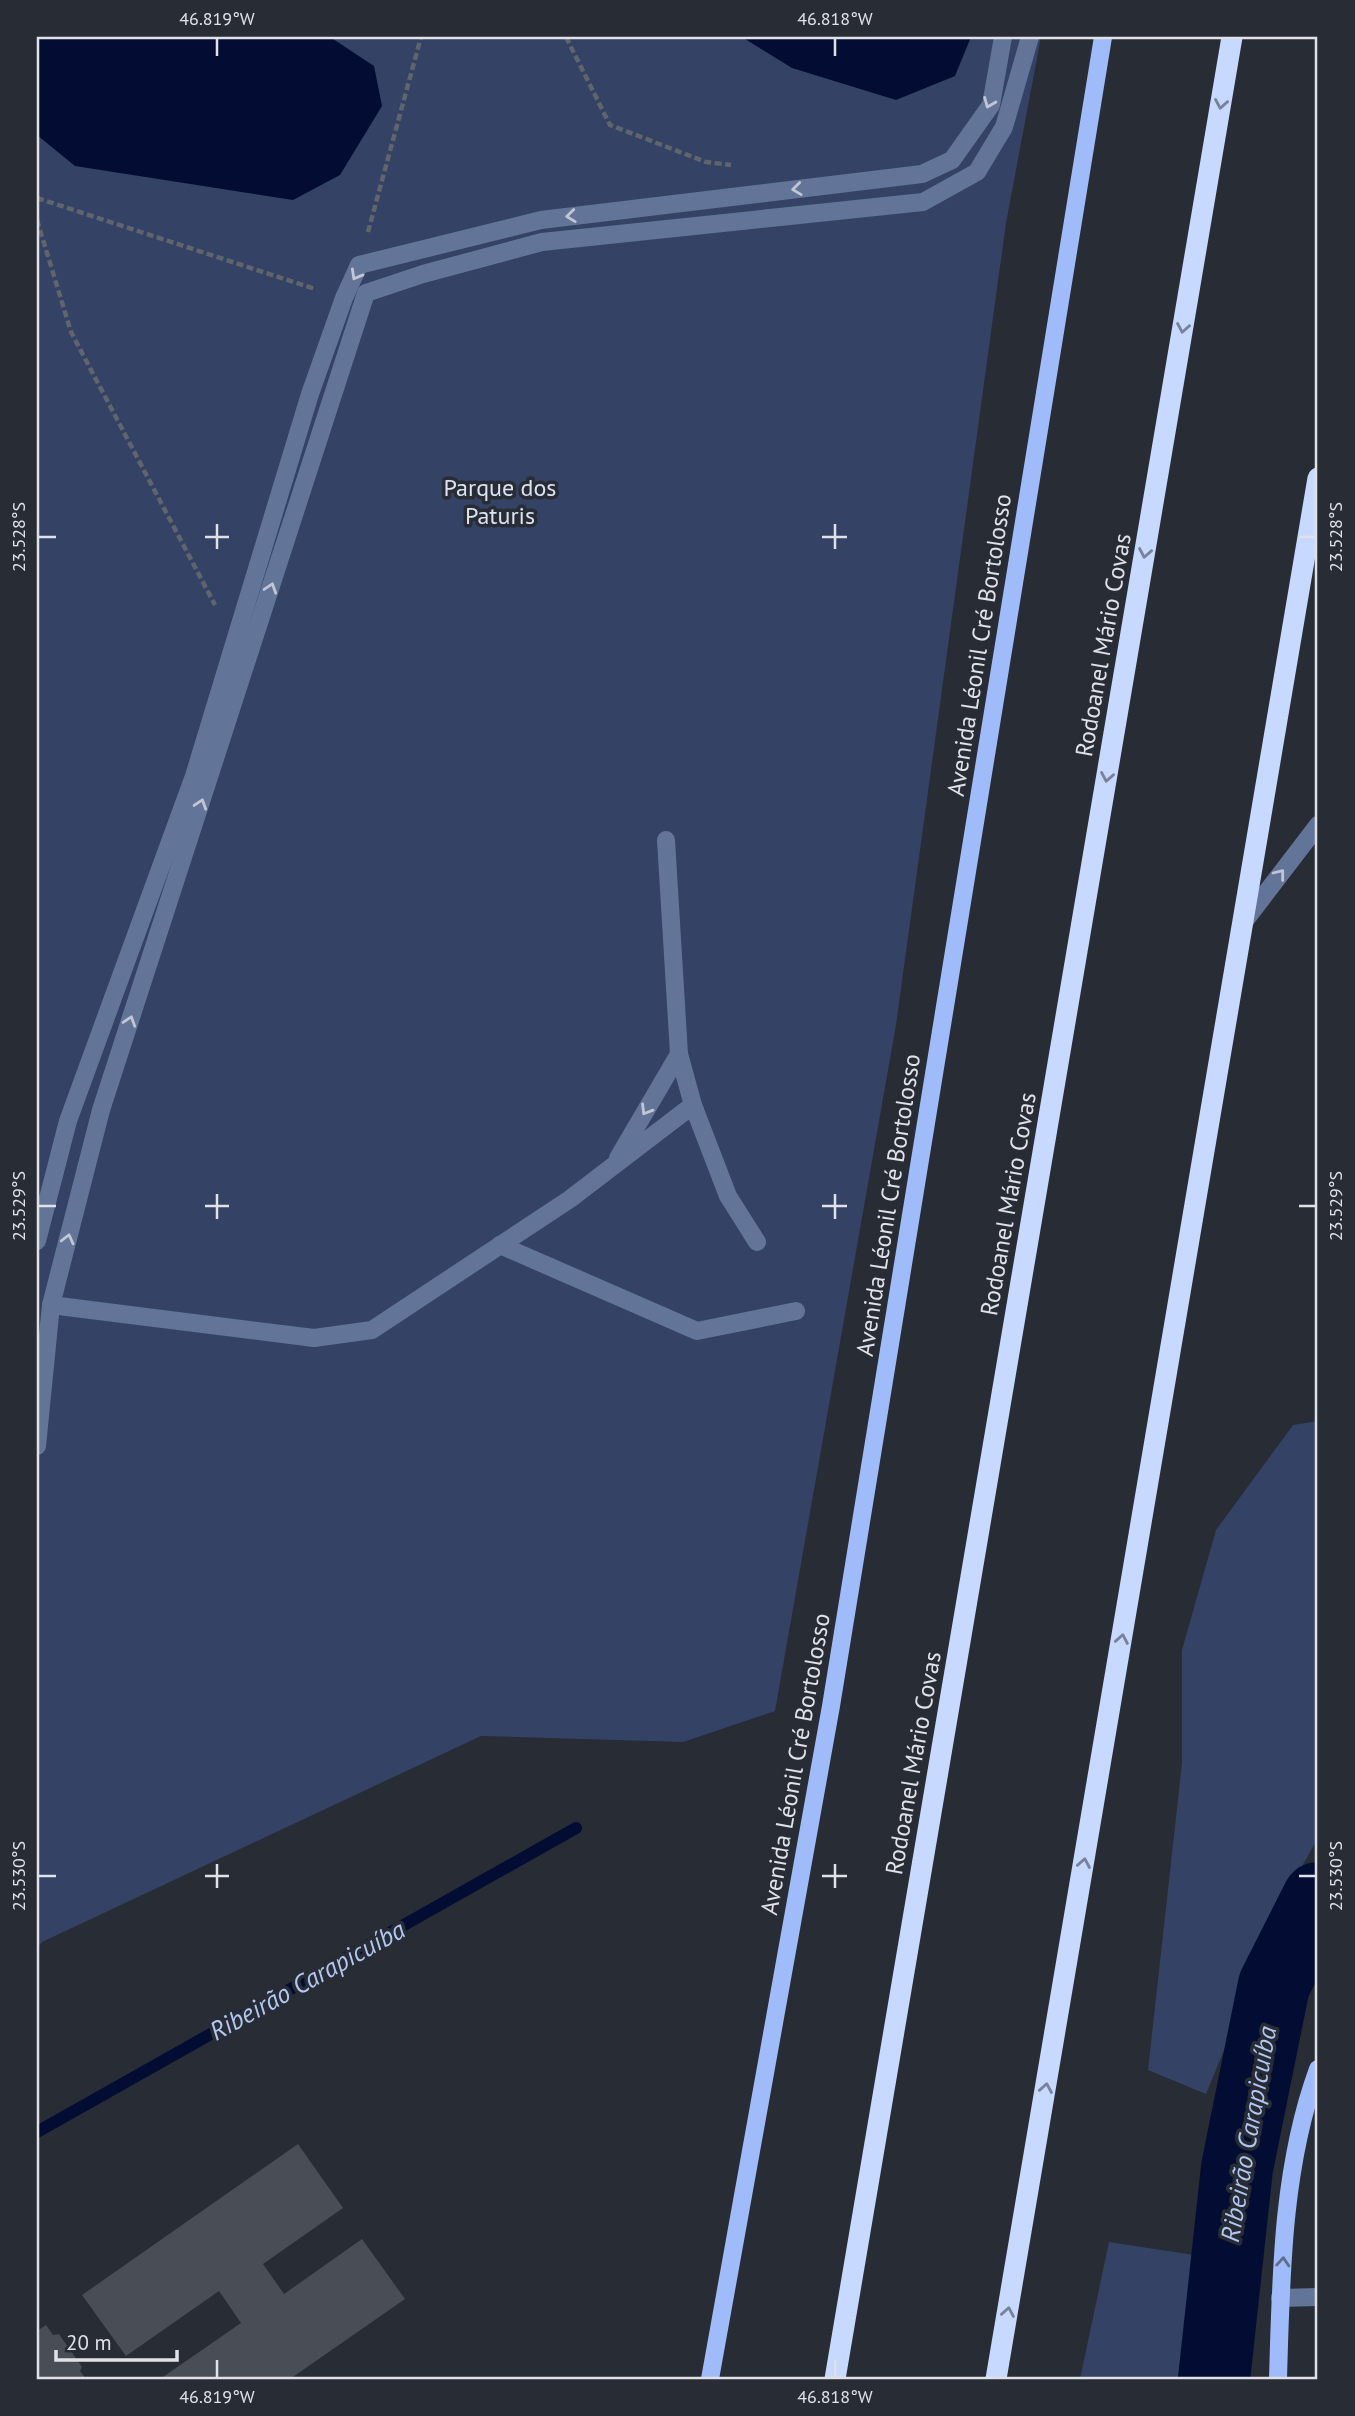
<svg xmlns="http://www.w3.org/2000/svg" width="1355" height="2416" font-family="'PT Sans',sans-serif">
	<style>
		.green { fill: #334265 }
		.water { fill: #030d34 }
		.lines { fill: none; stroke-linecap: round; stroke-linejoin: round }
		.stream { stroke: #030d34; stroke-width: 12 }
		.river { stroke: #030d34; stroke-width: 72 }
		.building { fill: #484d56 }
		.path { stroke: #60646c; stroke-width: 4.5; stroke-dasharray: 7 3.5; stroke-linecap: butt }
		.minor { stroke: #637499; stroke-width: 18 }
		.major { stroke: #9fbbf9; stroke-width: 18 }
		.highway { stroke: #c7d9fe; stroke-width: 21 }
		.oneway { stroke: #c1c6d4 }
		.oneway2 { stroke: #78829a }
		.oneway3 { stroke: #5e6c8d }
		.ticks { fill: none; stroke: #e0e2e8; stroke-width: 2.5 }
		.labels { text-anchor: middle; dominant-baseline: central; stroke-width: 7; stroke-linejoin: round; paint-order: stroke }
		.park-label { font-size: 24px; fill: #dbe2f1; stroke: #282c35 }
		.street-label { font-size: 24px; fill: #e0e2e8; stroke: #282c35 }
		.water-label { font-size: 26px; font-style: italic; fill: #b3c7f2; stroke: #282c35 }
		.neatline { fill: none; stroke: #e0e2e8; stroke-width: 2.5 }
		.ticks-label { font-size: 18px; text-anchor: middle; fill: #e0e2e8 }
	</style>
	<rect width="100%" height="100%" fill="#282c35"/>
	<g class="green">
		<polygon points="37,37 1041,37 1006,223 896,1025 775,1711 683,1742 481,1736 42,1942 37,1948"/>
		<polygon points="1318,1421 1318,1838 1293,1882 1206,2094 1148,2070 1182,1763 1182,1650 1216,1530 1293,1425"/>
		<polygon points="1109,2242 1194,2255 1190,2379 1080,2379"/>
	</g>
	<g class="water">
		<polygon points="37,37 330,37 374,66 382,106 340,175 293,200 75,166 37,135"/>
		<polygon points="742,37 971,37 955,76 896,100 792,68"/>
	</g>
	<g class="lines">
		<polyline class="stream" points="37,2132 576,1828"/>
		<polyline class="river" points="1214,2379 1237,2168 1274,1985 1318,1898"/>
	</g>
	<g class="building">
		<polygon points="298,2144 343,2208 263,2264 284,2294 362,2239 405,2299 290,2379 160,2379 241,2323 219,2291 126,2356 82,2295"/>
		<polygon points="46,2325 53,2335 59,2334 82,2367 80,2371 86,2379 37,2379 37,2331"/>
	</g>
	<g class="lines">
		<g class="path">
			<polyline points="566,37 610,125 706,162 731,165"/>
			<polyline points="37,198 315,289"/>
			<polyline points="37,220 71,332 215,605"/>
			<polyline points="368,232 421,37"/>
		</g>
		<g class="minor">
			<polyline points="666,840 679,1054 693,1105 728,1196 757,1242"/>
			<polyline points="1243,923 1318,825"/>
			<polyline points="618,1158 679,1054"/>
			<polyline points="37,1241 68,1121 194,776 310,394 344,298 359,265 541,220 922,174 952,160 991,105 1003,37"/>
			<polyline points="500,1245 697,1331 796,1311"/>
			<polyline points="51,1305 314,1338 372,1330 570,1199 693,1105"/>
			<polyline points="37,1446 51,1305 101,1110 366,293 423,274 542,242 923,202 977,172 1004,127 1030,37"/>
			<polyline points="1280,2298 1318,2297"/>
		</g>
		<g class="major">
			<polyline points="710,2379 831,1706 1103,37"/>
			<path d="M1278 2379C1281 2276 1282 2167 1318 2069"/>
		</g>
		<g class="highway">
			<polyline points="835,2379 1232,37"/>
			<polyline points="996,2379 1318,478"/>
		</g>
	</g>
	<defs><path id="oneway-chevron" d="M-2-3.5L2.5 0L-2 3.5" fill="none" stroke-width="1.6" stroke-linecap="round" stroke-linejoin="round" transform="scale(1.75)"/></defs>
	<g class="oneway">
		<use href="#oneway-chevron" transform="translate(989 103) rotate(112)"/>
		<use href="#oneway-chevron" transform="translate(797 189) rotate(173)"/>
		<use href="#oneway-chevron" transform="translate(571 216) rotate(173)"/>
		<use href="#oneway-chevron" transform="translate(356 275) rotate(119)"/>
		<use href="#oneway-chevron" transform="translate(271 588) rotate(-72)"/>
		<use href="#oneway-chevron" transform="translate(201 804) rotate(-72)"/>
		<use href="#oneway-chevron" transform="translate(1280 874) rotate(-52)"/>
		<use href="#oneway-chevron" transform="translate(130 1021) rotate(-72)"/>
		<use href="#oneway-chevron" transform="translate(646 1110) rotate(121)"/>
		<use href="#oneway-chevron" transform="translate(68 1239) rotate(-76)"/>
	</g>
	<g class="oneway2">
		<use href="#oneway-chevron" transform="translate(1221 104) rotate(100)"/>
		<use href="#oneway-chevron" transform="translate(1183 328) rotate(100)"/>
		<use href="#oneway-chevron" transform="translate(1145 553) rotate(100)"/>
		<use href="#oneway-chevron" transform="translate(1107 777) rotate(100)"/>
		<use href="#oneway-chevron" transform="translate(1122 1639) rotate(-80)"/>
		<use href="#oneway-chevron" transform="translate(1084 1863) rotate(-80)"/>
		<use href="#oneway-chevron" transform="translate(1046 2088) rotate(-80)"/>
		<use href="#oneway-chevron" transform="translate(1008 2312) rotate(-80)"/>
	</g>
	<use class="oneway3" href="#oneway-chevron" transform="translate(1283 2262) rotate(-86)"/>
	<path class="ticks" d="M217 38V56M835 38V56M217 524V549M835 524V549M38 537H56M205 537H229M822 537H847M1299 537H1316M217 1194V1219M835 1194V1219M38 1206H56M205 1206H229M822 1206H847M1299 1206H1316M217 1864V1888M835 1864V1888M38 1876H56M205 1876H229M822 1876H847M1299 1876H1316M217 2360V2378M835 2360V2378"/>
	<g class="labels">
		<g class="park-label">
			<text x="500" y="487">Parque dos<tspan x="500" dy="28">Paturis</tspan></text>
		</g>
		<g class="street-label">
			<text transform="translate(979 645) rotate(-81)">Avenida Léonil Cré Bortolosso</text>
			<text transform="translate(1103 645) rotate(-80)">Rodoanel Mário Covas</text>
			<text transform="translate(1008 1204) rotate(-80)">Rodoanel Mário Covas</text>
			<text transform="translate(888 1205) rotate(-81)">Avenida Léonil Cré Bortolosso</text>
			<text transform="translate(913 1763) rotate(-80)">Rodoanel Mário Covas</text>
			<text transform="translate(795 1764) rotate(-80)">Avenida Léonil Cré Bortolosso</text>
		</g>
		<g class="water-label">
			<text transform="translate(307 1980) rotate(-29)">Ribeirão Carapicuíba</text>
			<text transform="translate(1248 2134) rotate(-80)">Ribeirão Carapicuíba</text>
		</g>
	</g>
	<rect width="1355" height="2416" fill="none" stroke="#282c35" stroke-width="77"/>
	<path d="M56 2350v10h121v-10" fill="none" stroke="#e0e2e8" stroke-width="3.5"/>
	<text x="66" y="2350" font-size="21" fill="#e0e2e8" stroke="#282c35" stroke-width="5" paint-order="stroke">20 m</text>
	<rect x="38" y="38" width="1278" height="2340" class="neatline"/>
	<g class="ticks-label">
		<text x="217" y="25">46.819°W</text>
		<text x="835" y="25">46.818°W</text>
		<text transform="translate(19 537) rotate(-90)" y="6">23.528°S</text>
		<text transform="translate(1336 537) rotate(-90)" y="6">23.528°S</text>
		<text transform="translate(19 1206) rotate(-90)" y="6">23.529°S</text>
		<text transform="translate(1336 1206) rotate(-90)" y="6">23.529°S</text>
		<text transform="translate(19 1876) rotate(-90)" y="6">23.530°S</text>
		<text transform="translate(1336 1876) rotate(-90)" y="6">23.530°S</text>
		<text x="217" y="2403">46.819°W</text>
		<text x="835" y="2403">46.818°W</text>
	</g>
</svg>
